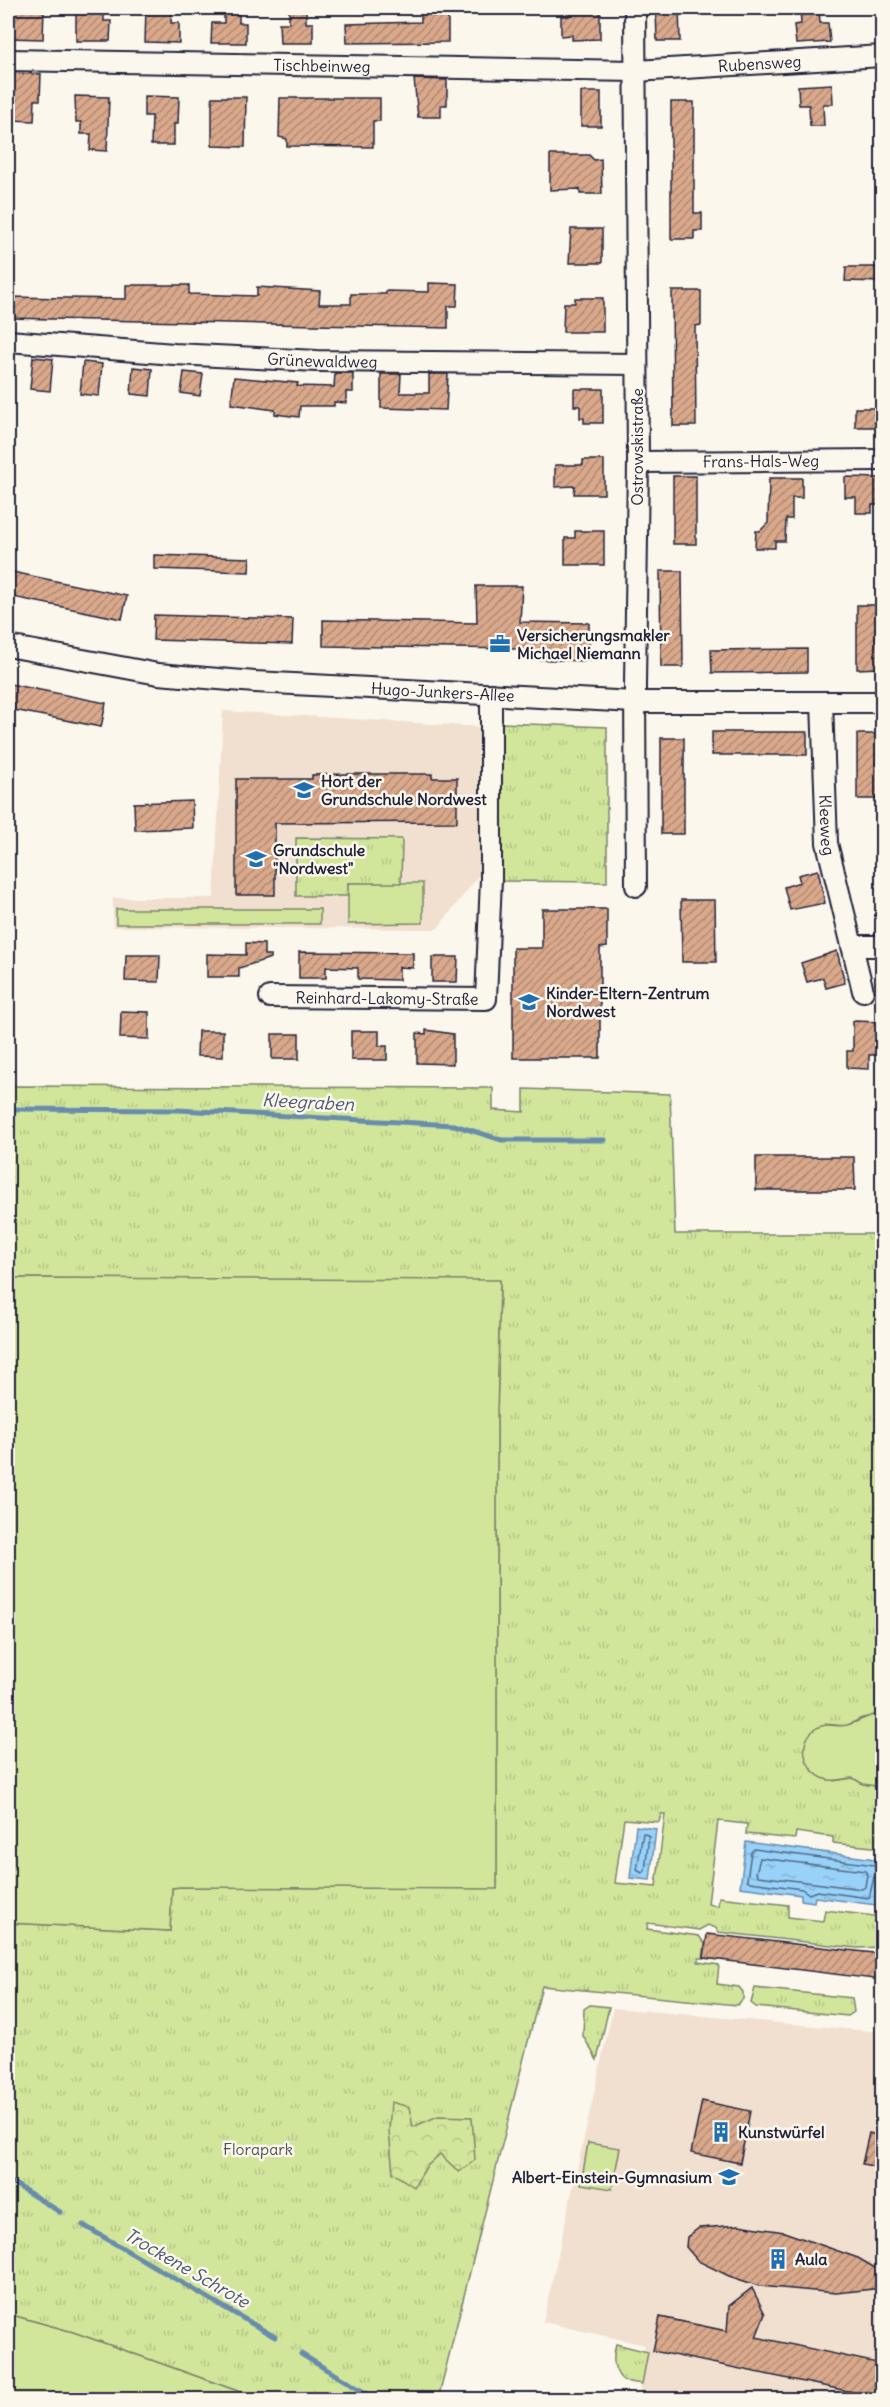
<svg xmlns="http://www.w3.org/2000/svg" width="890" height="2407" font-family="Delius,sans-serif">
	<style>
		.built { fill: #f1e0cf }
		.grass { fill: url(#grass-tufts); stroke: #7a846b; stroke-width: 1.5; fill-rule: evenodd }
		.forest { fill: url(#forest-crowns); stroke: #7a846b; stroke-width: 1.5 }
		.garden { fill: #d2e69b; stroke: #7a846b; stroke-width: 1.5 }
		.water { fill: url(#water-ripples); stroke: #698cac; stroke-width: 1.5 }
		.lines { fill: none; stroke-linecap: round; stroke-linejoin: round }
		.shore { stroke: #516887; stroke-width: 1.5 }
		.stream { stroke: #698cac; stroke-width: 5 }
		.building { fill: url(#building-hatch); stroke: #22223b; stroke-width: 1.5 }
		.minor-casing { stroke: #22223b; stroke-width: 24 }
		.minor { stroke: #fbf7ec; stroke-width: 20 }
		.labels { text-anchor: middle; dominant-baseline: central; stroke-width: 5; stroke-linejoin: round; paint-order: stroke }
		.street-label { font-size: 16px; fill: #22223b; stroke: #fbf7ec }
		.poi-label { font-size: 16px; font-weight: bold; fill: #22223b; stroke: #fbf7ec; text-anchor: start }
		.park-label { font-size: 16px; fill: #4e5353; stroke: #fbf7ec }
		.water-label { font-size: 18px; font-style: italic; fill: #455774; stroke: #fbf7ec }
	</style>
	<defs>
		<pattern id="grass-tufts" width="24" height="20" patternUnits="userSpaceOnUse" patternTransform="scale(1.5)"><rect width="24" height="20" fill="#d2e69b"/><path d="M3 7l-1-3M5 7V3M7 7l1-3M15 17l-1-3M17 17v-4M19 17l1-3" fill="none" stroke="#b4c586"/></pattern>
		<pattern id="forest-crowns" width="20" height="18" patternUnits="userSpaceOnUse" patternTransform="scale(1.5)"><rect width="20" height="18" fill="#d2e69b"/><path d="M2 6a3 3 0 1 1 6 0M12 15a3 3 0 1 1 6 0" fill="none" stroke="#b4c586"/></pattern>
		<pattern id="water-ripples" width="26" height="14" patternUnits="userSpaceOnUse" patternTransform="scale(1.5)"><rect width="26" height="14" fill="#98d2f8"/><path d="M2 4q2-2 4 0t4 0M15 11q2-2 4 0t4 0" fill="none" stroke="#83b4d6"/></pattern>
		<pattern id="building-hatch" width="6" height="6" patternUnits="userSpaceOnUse" patternTransform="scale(1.5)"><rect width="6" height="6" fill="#daa98c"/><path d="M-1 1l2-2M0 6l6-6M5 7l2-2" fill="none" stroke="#b08974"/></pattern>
	</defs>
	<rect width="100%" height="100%" fill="#fbf7ec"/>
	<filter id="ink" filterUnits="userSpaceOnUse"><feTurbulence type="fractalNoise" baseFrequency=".0167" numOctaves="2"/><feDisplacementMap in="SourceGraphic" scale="12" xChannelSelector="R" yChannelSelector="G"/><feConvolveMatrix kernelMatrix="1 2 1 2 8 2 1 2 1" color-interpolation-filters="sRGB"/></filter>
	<g filter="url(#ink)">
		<g class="built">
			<polygon points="223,711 482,727 483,870 437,929 113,927 113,898 214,898"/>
			<polygon points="613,2008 882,2032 882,2399 639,2399 645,2345 543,2322"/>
		</g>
		<g class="grass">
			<polygon points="500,723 607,727 607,882 499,881"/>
			<polygon points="296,838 402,839 401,884 348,883 348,896 296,896"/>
			<path d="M8 1086 493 1088V1110L524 1112V1089L670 1094 675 1234H882V1715L862 1718 846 1726 826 1724 834 1781 853 1778 863 1784 882 1787V1848L833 1843V1837L796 1832 795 1839 746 1834 747 1824 718 1821 708 1904 718 1906 719 1897 788 1905V1917L823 1921 825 1910 882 1917V1947L857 1948 718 1932 716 1928 708 1925 699 1930 648 1923 647 1929 699 1936 705 1944 703 1958H699L698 1962 719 1965 717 1984 739 1987 743 1992V1999L737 2005 542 1986 438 2399H260L73 2332 8 2314V1923L170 1931 172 1888 180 1887 497 1888V1418L500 1281 8 1278ZM661 1814H665L656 1887 615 1883 624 1819 659 1822Z"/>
			<polygon points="755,1988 852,1998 854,2012 848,2016 756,2007 751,2003"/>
			<polygon points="590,2005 609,2007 597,2060 583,2036 584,2009"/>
			<path d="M616 2344 648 2352 642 2384 623 2381C613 2370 612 2359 616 2344Z"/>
		</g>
		<polygon class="forest" points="391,2102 409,2107 413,2127 438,2116 472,2117 475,2160 459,2172 440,2154 426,2167 414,2187 393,2173 389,2131"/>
		<g class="garden">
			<polygon points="348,883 423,883 423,923 348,924"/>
			<rect x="116" y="909" width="204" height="15"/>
			<polygon points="8,1278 500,1280 497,1418 497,1889 180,1887 172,1888 170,1931 8,1923"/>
			<path d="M874 1715H882V1787L863 1784 853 1778C843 1778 834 1783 825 1779 805 1772 796 1743 815 1729 826 1721 837 1728 847 1725 856 1723 865 1717 874 1715Z"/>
			<polygon points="588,2143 620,2148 612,2189 581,2184"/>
			<polygon points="8,2314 73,2332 260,2399 8,2399"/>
		</g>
		<g class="water">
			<polygon points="636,1826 656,1829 650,1880 630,1878"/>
			<polygon points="746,1842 882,1860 876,1905 815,1897 814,1902 801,1900 801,1895 740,1887"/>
		</g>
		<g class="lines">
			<g class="shore">
				<polygon points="643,1833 649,1836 645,1871 642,1873 637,1870"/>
				<polygon points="760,1858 865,1871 867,1874 865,1887 862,1889 758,1876 756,1873"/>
				<polyline points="882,1866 754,1849 751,1852 747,1880 750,1882 802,1889 809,1894 817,1891 869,1898 874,1877 882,1873"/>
			</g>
			<g class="stream">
				<polyline points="8,1109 178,1110 454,1125 502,1140 605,1140"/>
				<polyline points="8,2180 60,2212"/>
				<polyline points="83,2225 275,2337"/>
				<polyline points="301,2354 377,2400"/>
			</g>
		</g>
		<g class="building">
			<polygon points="9,8 44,8 43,39 8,38"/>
			<polygon points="76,8 104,8 104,21 111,21 110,41 76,41"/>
			<polygon points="146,8 172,8 171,23 179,23 179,43 145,42"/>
			<polygon points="289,8 306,8 306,23 313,23 313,43 280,43 279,23 289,23"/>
			<polygon points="421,8 440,8 440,14 448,14 448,42 347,43 346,24 421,22"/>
			<polygon points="576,8 600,8 600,39 572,40 572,35 561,36 561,16 569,16 569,12 577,12"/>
			<polygon points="656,8 679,8 680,41 657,41"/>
			<polygon points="800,8 819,8 820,23 828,23 830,42 796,44 794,25 801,24"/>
			<polygon points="224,14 239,14 239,23 246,23 246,43 211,43 212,23 224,23"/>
			<polygon points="8,73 41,74 40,100 35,100 34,121 11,120 11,93 8,93"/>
			<polygon points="414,79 447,80 447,105 441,105 441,117 418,117"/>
			<polygon points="832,84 833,104 823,104 824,126 810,126 809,105 799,105 798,86"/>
			<rect x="581" y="92" width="20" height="34"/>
			<polygon points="75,96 109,97 107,151 90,150 91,134 81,134 81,122 76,122"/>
			<polygon points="144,96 179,97 178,124 174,124 174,145 151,145 152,116 144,116"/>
			<polygon points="212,97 246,97 245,147 212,146"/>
			<polygon points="280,98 380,98 380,121 373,121 373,147 287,146 287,139 279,137"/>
			<polygon points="671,102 694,102 694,213 702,213 702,231 694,231 694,239 671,239"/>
			<polygon points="550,155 589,155 594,160 601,159 602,194 580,194 580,189 550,190"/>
			<polygon points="571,229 602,229 602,263 569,263"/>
			<polygon points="846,267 882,267 882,282 845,281"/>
			<polygon points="429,283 458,284 457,306 448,306 448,328 8,318 8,297 126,299 126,285 189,285 189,294 257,296 257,287 320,291 319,304 351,304 351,294 386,294 386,291 429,292"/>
			<polygon points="672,291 701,291 701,325 695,326 696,426 673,426"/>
			<polygon points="575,298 603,298 603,332 563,332 564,303 575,303"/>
			<polygon points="33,357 53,359 50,391 30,389"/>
			<polygon points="83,362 102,364 99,396 80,394"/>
			<polygon points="133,367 152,369 150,396 131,394"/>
			<polygon points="184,372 203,374 200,396 181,393"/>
			<polygon points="335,373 353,373 353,392 346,392 346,403 334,402 334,406 300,406 299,417 275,414 275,410 231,404 234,377 298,383 297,386 334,387"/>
			<polygon points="381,374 401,374 400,393 429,393 429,374 448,374 446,410 381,408"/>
			<polygon points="574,389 603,389 603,423 584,423 584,418 580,418 580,406 574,406"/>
			<rect x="855" y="408" width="27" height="19"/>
			<polygon points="583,460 604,460 604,494 574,494 575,486 555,487 555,465 583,465"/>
			<rect x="673" y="476" width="23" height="68"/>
			<polygon points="845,477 879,478 879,505 872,505 872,513 856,513 856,497 845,497"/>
			<polygon points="769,478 802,478 802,498 792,498 792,519 786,519 785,541 775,541 775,548 755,548 756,531 760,531 768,523"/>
			<polygon points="575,531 604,531 604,565 565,565 565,538 575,538"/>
			<polygon points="154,555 250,558 249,572 154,569"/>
			<polygon points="8,571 127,596 122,619 8,596"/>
			<polygon points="660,571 682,571 683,667 661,667"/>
			<polygon points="476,586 522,586 520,622 589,623 589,661 522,659 522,649 323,646 323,620 477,623"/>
			<polygon points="857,605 879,605 880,668 857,669"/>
			<polygon points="154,615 293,619 292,644 153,640"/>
			<polygon points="807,649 807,672 712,673 711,650"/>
			<polygon points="10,684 106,703 101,727 8,709"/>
			<rect x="712" y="732" width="95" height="23"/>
			<rect x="857" y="734" width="23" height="65"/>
			<rect x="661" y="738" width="23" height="96"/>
			<polygon points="346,774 432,774 432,778 457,778 457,822 275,823 275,895 236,895 236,779 312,779 312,775"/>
			<polygon points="192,801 193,828 135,830 134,803"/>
			<polygon points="818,870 825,903 790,910 784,887 800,882 798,875"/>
			<polygon points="681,900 715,900 716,962 682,962"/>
			<polygon points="542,909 607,909 607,947 600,948 600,1058 513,1058 513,948 542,948"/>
			<polygon points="246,943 264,944 264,955 271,955 271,958 239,968 239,977 207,977 207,954 246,955"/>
			<polygon points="837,951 845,983 826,988 823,978 807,982 801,963"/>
			<polygon points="299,952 413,953 413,968 399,967 399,980 358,979 358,968 326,967 326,978 299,978"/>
			<polygon points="126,955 160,955 159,982 125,981"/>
			<polygon points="432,957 458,957 457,982 432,982"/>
			<polygon points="121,1011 149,1012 149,1039 120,1038"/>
			<polygon points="853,1021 882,1022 882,1042 879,1042 878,1055 869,1055 869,1069 847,1068 847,1051 853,1051"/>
			<polygon points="426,1030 453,1034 453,1064 417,1063 417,1033 426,1034"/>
			<polygon points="198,1031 223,1031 223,1057 197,1056"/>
			<polygon points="351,1031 379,1031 379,1046 387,1046 387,1060 351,1060"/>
			<rect x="272" y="1034" width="27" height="25"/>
			<polygon points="756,1157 854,1157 855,1190 756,1190"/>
			<polygon points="707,1934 882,1954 882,1980 704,1958"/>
			<polygon points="702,2101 750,2111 740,2163 691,2153"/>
			<polygon points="869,2133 882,2136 882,2168 862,2164"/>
			<polygon points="739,2225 784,2232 858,2258 882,2272 882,2288 836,2293 759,2286 729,2276 698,2261 686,2247 687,2237 699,2228"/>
			<polygon points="752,2288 765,2314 756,2337 882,2364 882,2398 653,2351 660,2317 727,2331 729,2306"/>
		</g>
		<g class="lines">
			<g class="minor-casing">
				<g id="minor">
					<polyline points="635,8 638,462 635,685 636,886"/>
					<path id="s1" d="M8 60 636 71 882 56"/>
					<path id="s2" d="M8 341 174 354 317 361 637 364"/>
					<path id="s3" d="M638 462 882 460"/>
					<path id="s4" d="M8 646 158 674 255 682 635 702H882"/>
					<path id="s5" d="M822 702 827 843 863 991"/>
					<polyline points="852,946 882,946"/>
					<path id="s6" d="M270 997 486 999 491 879V694"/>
				</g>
			</g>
			<use href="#minor" class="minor"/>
		</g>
	</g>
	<defs>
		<g id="office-bare" transform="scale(1.62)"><path d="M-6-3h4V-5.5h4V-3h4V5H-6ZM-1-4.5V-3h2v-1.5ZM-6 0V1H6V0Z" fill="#1f6fb2" stroke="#fbf7ec" stroke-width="2.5" paint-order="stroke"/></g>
		<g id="school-bare" transform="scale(1.62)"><path d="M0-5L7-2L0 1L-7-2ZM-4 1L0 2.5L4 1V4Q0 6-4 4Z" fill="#1f6fb2" stroke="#fbf7ec" stroke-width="2.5" paint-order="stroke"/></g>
		<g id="building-bare" transform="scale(1.62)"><path d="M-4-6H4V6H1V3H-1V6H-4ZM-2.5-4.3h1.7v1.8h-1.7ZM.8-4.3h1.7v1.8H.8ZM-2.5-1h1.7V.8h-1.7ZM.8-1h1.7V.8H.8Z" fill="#1f6fb2" stroke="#fbf7ec" stroke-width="2.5" paint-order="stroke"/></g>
	</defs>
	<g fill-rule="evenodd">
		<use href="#office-bare" x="500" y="644"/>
		<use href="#school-bare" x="304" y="790"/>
		<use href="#school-bare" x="256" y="859"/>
		<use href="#school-bare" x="529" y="1002"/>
		<use href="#building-bare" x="721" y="2132"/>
		<use href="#school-bare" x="729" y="2177"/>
		<use href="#building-bare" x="778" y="2259"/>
	</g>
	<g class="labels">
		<g class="street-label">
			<text stroke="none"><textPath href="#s1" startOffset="752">Rubensweg</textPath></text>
			<text stroke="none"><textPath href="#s1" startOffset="314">Tischbeinweg</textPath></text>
			<text stroke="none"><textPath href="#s2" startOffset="315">Grünewaldweg</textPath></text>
			<text transform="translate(637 447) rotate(-90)">Ostrowskistraße</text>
			<text stroke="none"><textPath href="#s3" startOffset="123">Frans-Hals-Weg</textPath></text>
			<text stroke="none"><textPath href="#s4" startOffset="438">Hugo-Junkers-Allee</textPath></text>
			<text stroke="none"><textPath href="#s5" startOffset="123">Kleeweg</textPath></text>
			<text stroke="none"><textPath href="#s6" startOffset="117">Reinhard-Lakomy-Straße</textPath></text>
		</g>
		<g class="poi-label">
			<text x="517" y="635">Versicherungsmakler<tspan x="517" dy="18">Michael Niemann</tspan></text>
			<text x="321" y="781">Hort der<tspan x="321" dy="18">Grundschule Nordwest</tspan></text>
			<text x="273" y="850">Grundschule<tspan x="273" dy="18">"Nordwest"</tspan></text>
			<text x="546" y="993">Kinder-Eltern-Zentrum<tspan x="546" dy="18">Nordwest</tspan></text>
			<text x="738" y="2132">Kunstwürfel</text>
			<text x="712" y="2177" text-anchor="end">Albert-Einstein-Gymnasium</text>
			<text x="795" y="2259">Aula</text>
		</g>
		<g class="park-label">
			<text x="258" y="2149">Florapark</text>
		</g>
		<g class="water-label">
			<text transform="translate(308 1102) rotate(3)">Kleegraben</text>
			<text transform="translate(187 2268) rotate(30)">Trockene Schrote</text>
		</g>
	</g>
	<rect width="890" height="2407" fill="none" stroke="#fbf7ec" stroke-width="30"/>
	<rect x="15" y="15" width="860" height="2377" fill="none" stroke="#22223b" stroke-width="2" filter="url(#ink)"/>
</svg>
